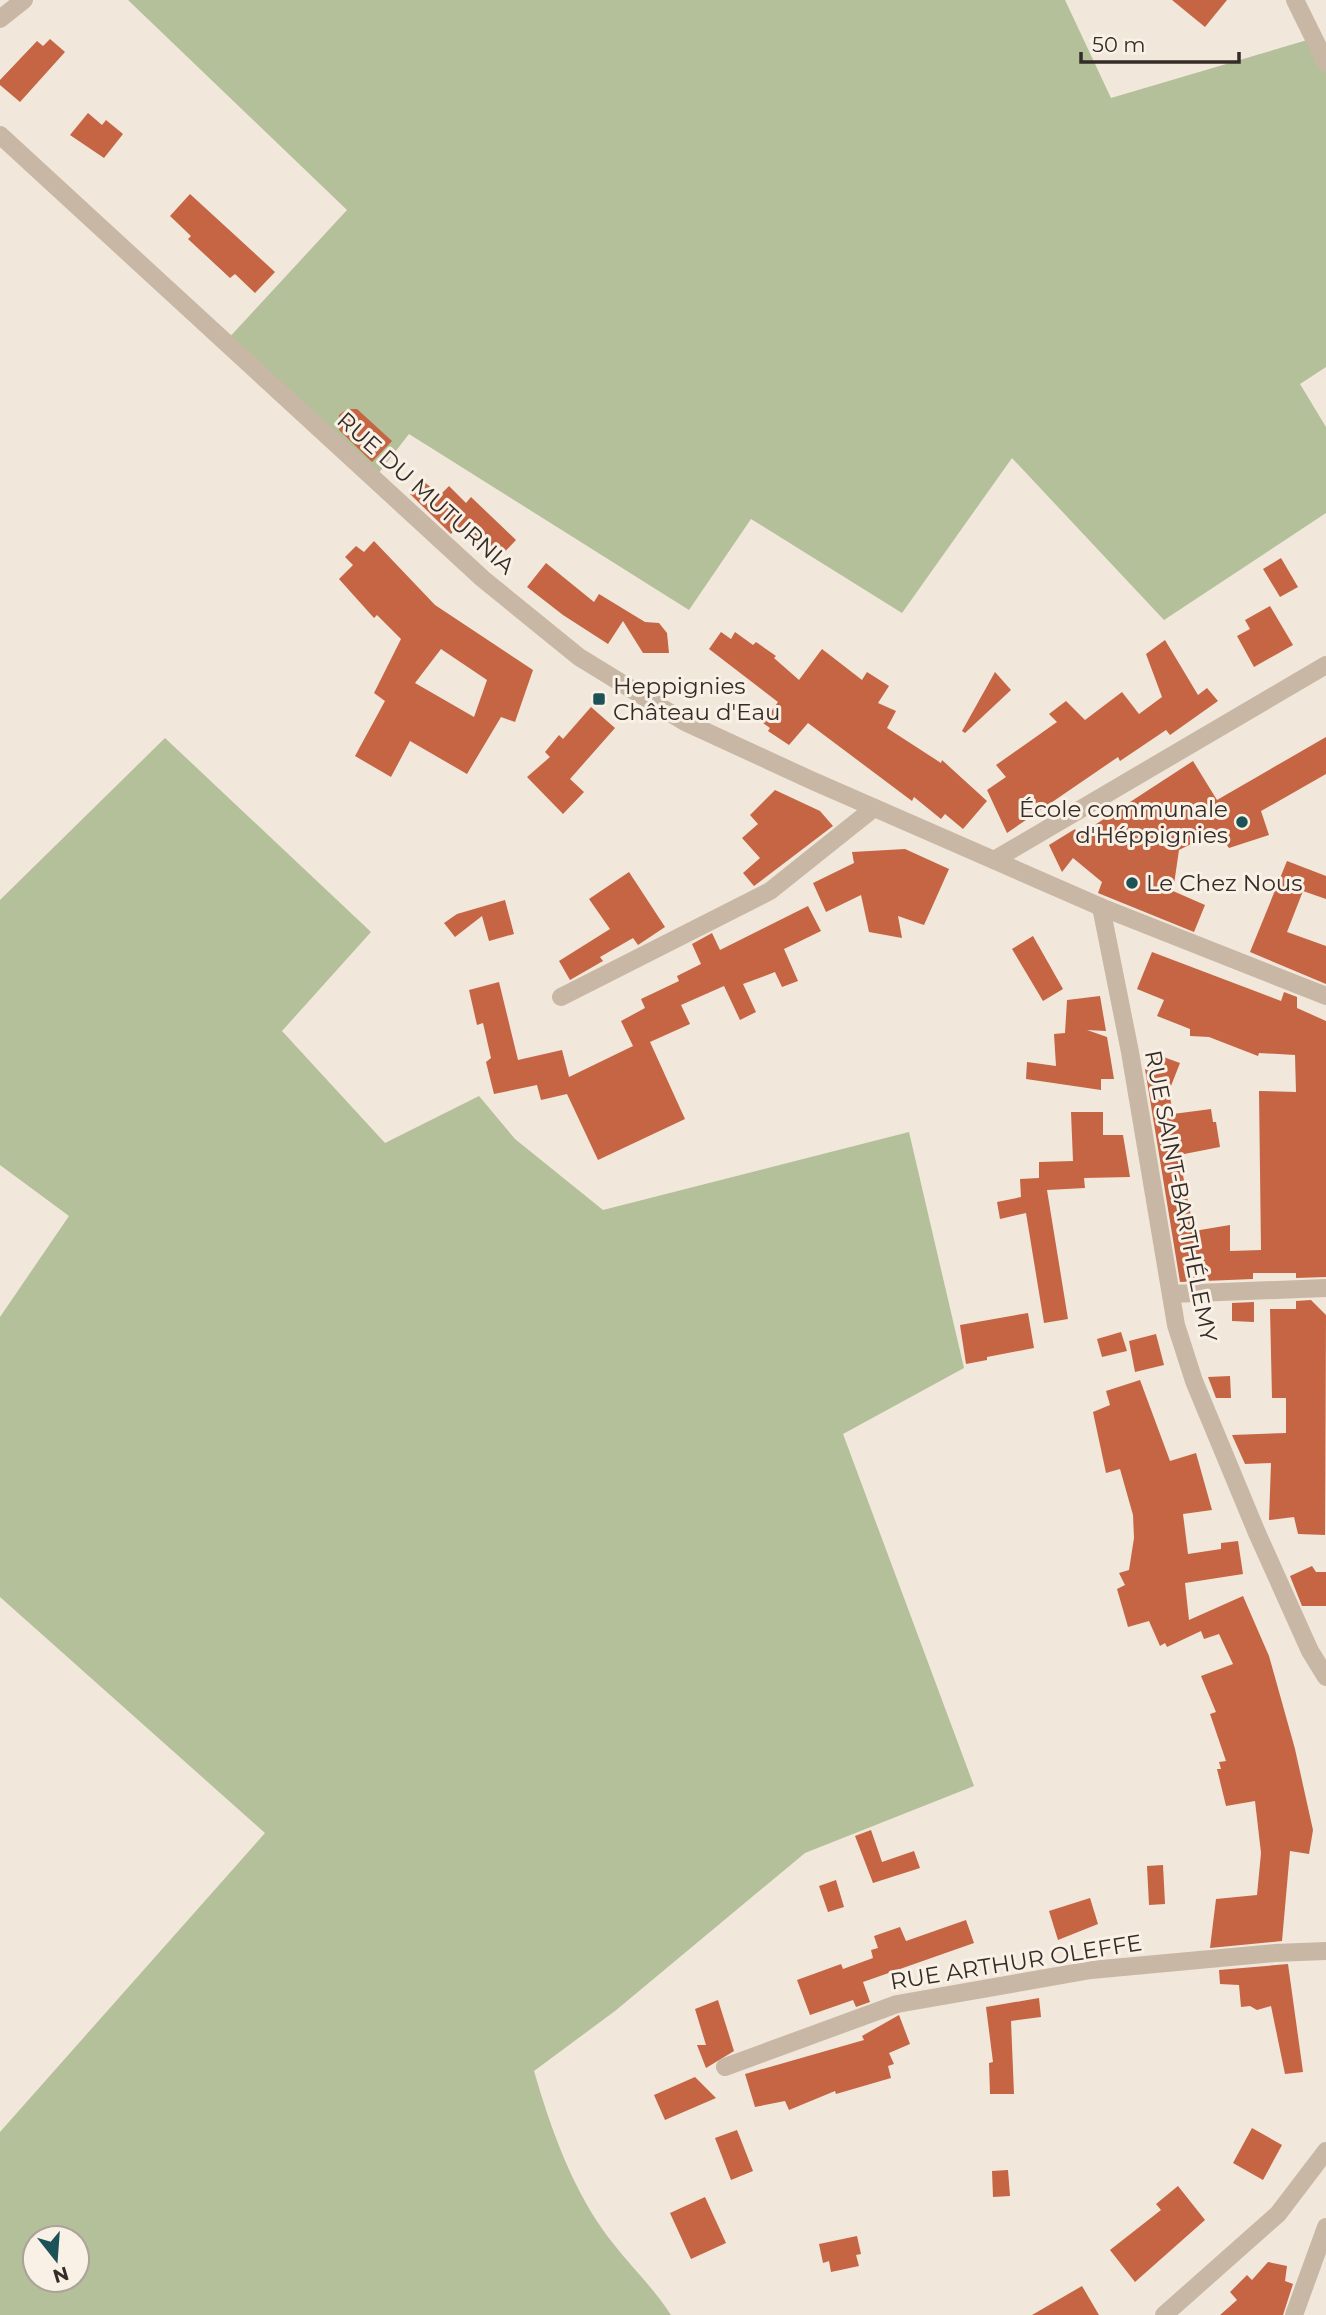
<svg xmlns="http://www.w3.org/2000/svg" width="1326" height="2315" font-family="Montserrat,sans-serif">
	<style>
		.green { fill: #b3c09a; fill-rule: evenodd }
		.building { fill: #c56544; fill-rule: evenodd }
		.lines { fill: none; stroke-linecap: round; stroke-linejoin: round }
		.minor { stroke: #c9b7a6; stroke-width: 18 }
		.poi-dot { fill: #1d5257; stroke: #f9f1e6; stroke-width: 2.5 }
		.labels { text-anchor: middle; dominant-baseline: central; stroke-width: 6; stroke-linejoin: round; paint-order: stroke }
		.street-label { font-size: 23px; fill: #352c27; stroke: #f9f1e6 }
		.poi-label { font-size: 23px; fill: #352c27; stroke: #f9f1e6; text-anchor: start }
	</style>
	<rect width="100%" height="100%" fill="#f1e7da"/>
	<g class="green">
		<polygon points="128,0 1065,0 1111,98 1314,38 1326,63 1326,367 1300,384 1326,427 1326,513 1164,620 1012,458 902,613 751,519 689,610 409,434 374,479 226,341 347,210"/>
		<path d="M165 738 371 932 282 1031 385 1143 479 1096 515 1139 603 1210 909 1132 964 1368 843 1434 974 1786 805 1853 615 2011 534 2071C550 2126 570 2183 603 2230 624 2260 651 2284 671 2315H0V2132L265 1833 0 1597V1317L69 1216 0 1165V900ZM35 2238H77V2280H35Z"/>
	</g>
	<g class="building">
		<polygon points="1172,0 1227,0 1205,27"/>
		<polygon points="50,39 65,52 20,102 0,85 0,80 37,41 43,46"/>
		<polygon points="88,113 102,125 106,120 123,134 104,158 70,135"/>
		<polygon points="190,194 275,272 255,293 235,274 230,278 188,239 191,236 170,216"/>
		<polygon points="347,409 357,409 392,441 372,462 339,430 339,415"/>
		<polygon points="422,480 440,495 449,486 466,503 471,497 516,540 496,561 457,527 451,534 410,494"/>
		<path d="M374 541 435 605 533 670 515 722 501 717 467 774 410 741 391 777 355 756 385 701 374 693 401 639 377 615 374 618 339 579 353 565 345 557 356 546 364 552ZM441 649 487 680 474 717 415 683Z"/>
		<polygon points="1281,558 1298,587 1280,597 1263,569"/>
		<polygon points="546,563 594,602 599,594 645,622 659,623 667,633 669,653 643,653 623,621 608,644 563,615 527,587"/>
		<polygon points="1270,606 1293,645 1254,667 1237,636 1250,629 1245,620"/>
		<polygon points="721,632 731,639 735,632 753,645 756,642 776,656 774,658 799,680 822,649 862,680 867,672 889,686 878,703 896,711 887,728 941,763 942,760 987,801 963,829 945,814 941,819 914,797 912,801 808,723 789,745 768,731 770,728 763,723 778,702 709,649"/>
		<polygon points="1165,640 1198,695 1207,688 1218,701 1170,735 1166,730 1120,761 1118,757 1007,833 987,790 1006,777 996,765 1057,722 1049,714 1066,701 1085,720 1122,692 1139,714 1162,697 1146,654"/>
		<polygon points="995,672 1011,690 965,733 962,731"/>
		<polygon points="591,707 615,728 570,779 584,792 563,814 527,777 550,757 545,752 559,735 563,739"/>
		<polygon points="1326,737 1326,774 1261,811 1269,835 1229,848 1217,831 1179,850 1173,891 1205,905 1194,932 1098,893 1102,882 1073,858 1062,872 1049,845 1075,829 1077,833 1087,830 1193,761 1217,800"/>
		<polygon points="775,790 820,811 833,826 754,886 743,873 760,858 742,838 758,824 750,815"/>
		<polygon points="905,849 949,869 924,925 898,916 902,938 869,932 861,895 826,912 813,883 854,863 852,852"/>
		<polygon points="1287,861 1326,876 1326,899 1303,891 1287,932 1326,946 1326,984 1250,952"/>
		<polygon points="629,872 665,927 638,945 633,938 600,957 603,961 570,980 559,961 610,929 589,899"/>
		<polygon points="505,900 514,934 489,941 482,916 455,937 444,923 457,914"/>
		<polygon points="808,906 821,931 784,949 798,981 782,987 775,972 743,984 756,1012 740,1020 724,986 681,1005 690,1024 650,1042 685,1119 598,1160 567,1094 541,1100 537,1085 494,1094 486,1062 491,1058 483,1023 477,1025 469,990 499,982 518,1060 562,1050 569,1077 633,1046 621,1021 645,1008 641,999 679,981 677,976 701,964 692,944 712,933 720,950"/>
		<polygon points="1033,936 1063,989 1043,1001 1012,949"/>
		<polygon points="1152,952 1281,1001 1284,992 1297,997 1297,1008 1326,1021 1326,1277 1296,1278 1296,1273 1253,1273 1253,1279 1180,1282 1145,1069 1153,1067 1158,1055 1180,1063 1169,1091 1173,1114 1211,1109 1213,1122 1216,1122 1220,1147 1179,1155 1194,1231 1230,1225 1230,1251 1261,1250 1259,1091 1296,1092 1295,1055 1259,1053 1258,1056 1209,1037 1190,1036 1190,1029 1157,1016 1164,1000 1137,989"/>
		<polygon points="1100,996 1106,1031 1087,1030 1107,1037 1114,1079 1101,1079 1101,1090 1026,1079 1027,1062 1056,1066 1054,1034 1065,1033 1067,1000"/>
		<polygon points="1071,1112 1103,1112 1103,1135 1123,1135 1130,1177 1084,1178 1085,1188 1047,1190 1068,1319 1044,1323 1026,1213 1000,1219 997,1202 1021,1197 1020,1179 1039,1178 1039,1162 1073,1161"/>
		<polygon points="1311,1300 1326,1315 1325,1535 1298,1534 1294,1517 1269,1520 1271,1463 1245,1464 1232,1435 1286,1433 1286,1398 1272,1398 1270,1309 1296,1309 1296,1301"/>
		<polygon points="1254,1302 1254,1322 1232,1321 1232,1303"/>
		<polygon points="1028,1313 1034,1348 987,1357 987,1360 966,1364 960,1325"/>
		<polygon points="1121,1332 1127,1351 1102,1357 1097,1339"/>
		<polygon points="1156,1334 1164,1365 1135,1372 1129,1341"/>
		<polygon points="1230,1376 1231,1398 1216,1398 1208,1377"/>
		<polygon points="1140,1380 1170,1461 1196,1453 1212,1510 1183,1514 1188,1554 1221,1549 1221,1543 1238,1541 1243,1574 1185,1583 1189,1620 1243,1596 1269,1656 1295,1749 1313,1830 1309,1854 1290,1851 1282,1941 1210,1948 1216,1899 1257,1895 1261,1853 1255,1801 1226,1806 1217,1769 1221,1769 1219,1762 1226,1761 1210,1714 1216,1712 1201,1676 1233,1664 1219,1634 1204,1639 1201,1631 1167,1647 1165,1643 1160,1646 1149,1621 1128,1627 1117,1589 1125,1585 1119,1573 1129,1570 1134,1538 1133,1515 1120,1469 1106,1473 1093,1412 1110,1405 1106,1391"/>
		<polygon points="1312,1566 1316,1572 1326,1572 1326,1606 1302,1606 1290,1576"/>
		<polygon points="871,1830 882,1862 914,1851 920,1868 873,1883 855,1836"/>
		<polygon points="1163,1865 1165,1904 1149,1905 1147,1866"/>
		<polygon points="836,1880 844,1907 828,1912 819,1886"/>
		<polygon points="1090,1898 1098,1924 1058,1940 1049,1911"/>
		<polygon points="966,1920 974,1943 863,1982 870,2002 856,2007 853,2000 810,2015 797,1980 841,1964 843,1969 873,1958 871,1950 878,1948 874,1936 900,1927 906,1941"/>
		<polygon points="1288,1964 1303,2072 1285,2074 1271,2006 1257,2010 1250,2006 1241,2007 1239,1985 1220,1984 1219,1970"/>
		<polygon points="1039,1998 1041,2017 1011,2021 1014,2094 990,2094 989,2063 993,2062 986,2007"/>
		<polygon points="718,2000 734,2051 706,2068 697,2045 706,2045 695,2009"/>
		<polygon points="899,2015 910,2044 889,2053 894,2064 888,2066 891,2078 836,2094 835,2091 789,2110 785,2101 755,2107 745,2074 864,2040 862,2036"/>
		<polygon points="695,2077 716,2098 665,2120 654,2095"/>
		<polygon points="1252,2128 1282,2145 1263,2180 1233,2163"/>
		<polygon points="737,2130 753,2171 731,2180 715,2138"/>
		<polygon points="1008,2170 1010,2196 993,2197 992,2171"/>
		<polygon points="1178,2186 1205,2220 1135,2282 1110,2250 1161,2210 1156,2204"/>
		<polygon points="705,2197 726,2243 691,2259 670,2213"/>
		<polygon points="857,2236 861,2254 856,2255 859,2266 831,2272 829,2261 823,2263 819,2244"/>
		<polygon points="1268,2262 1287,2266 1285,2281 1293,2284 1283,2315 1220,2315 1237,2300 1230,2292 1247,2275 1252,2280"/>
		<polygon points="1082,2286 1099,2315 1032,2315"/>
	</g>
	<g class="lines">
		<g class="minor">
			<polyline points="1295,0 1326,63"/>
			<polyline points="0,19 24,0"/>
			<polyline points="0,135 483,579 579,657 685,722 813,781 1101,907 1326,996"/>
			<polyline points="994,860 1326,665"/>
			<polyline points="1101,907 1130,1052 1176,1325 1194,1381 1257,1533 1310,1651 1326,1677"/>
			<polyline points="561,997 770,891 874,808"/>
			<polyline points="1171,1294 1326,1288"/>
			<polyline points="725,2067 897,2004 1091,1970 1275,1953 1326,1951"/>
			<polyline points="1164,2315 1278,2214 1326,2151"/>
			<polyline points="1294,2315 1326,2227"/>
		</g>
	</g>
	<g class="poi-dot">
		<rect x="592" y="692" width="14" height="14" rx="3.5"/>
		<circle cx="1242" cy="822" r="7"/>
		<circle cx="1132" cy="883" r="7"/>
	</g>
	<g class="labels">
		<g class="street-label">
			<text transform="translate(426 493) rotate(42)">RUE DU MUTURNIA</text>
			<text transform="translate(1181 1196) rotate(79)">RUE SAINT-BARTHÉLEMY</text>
			<text transform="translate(1016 1962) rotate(-9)">RUE ARTHUR OLEFFE</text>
		</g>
		<g class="poi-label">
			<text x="613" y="686">Heppignies<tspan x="613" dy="26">Château d'Eau</tspan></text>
			<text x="1228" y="809" text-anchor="end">École communale<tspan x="1228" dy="26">d'Héppignies</tspan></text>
			<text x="1146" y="883">Le Chez Nous</text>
		</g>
	</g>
	<g transform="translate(56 2259) rotate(163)"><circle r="33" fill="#f9f1e6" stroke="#aba29a" stroke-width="2"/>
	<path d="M0-5L12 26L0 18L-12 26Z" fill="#1d5257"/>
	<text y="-10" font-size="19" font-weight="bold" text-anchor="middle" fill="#352c27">N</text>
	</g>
	<path d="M1081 52v10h158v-10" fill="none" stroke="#352c27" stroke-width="3.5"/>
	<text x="1092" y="52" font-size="21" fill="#352c27" stroke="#f9f1e6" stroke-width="5" paint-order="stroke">50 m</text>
</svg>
